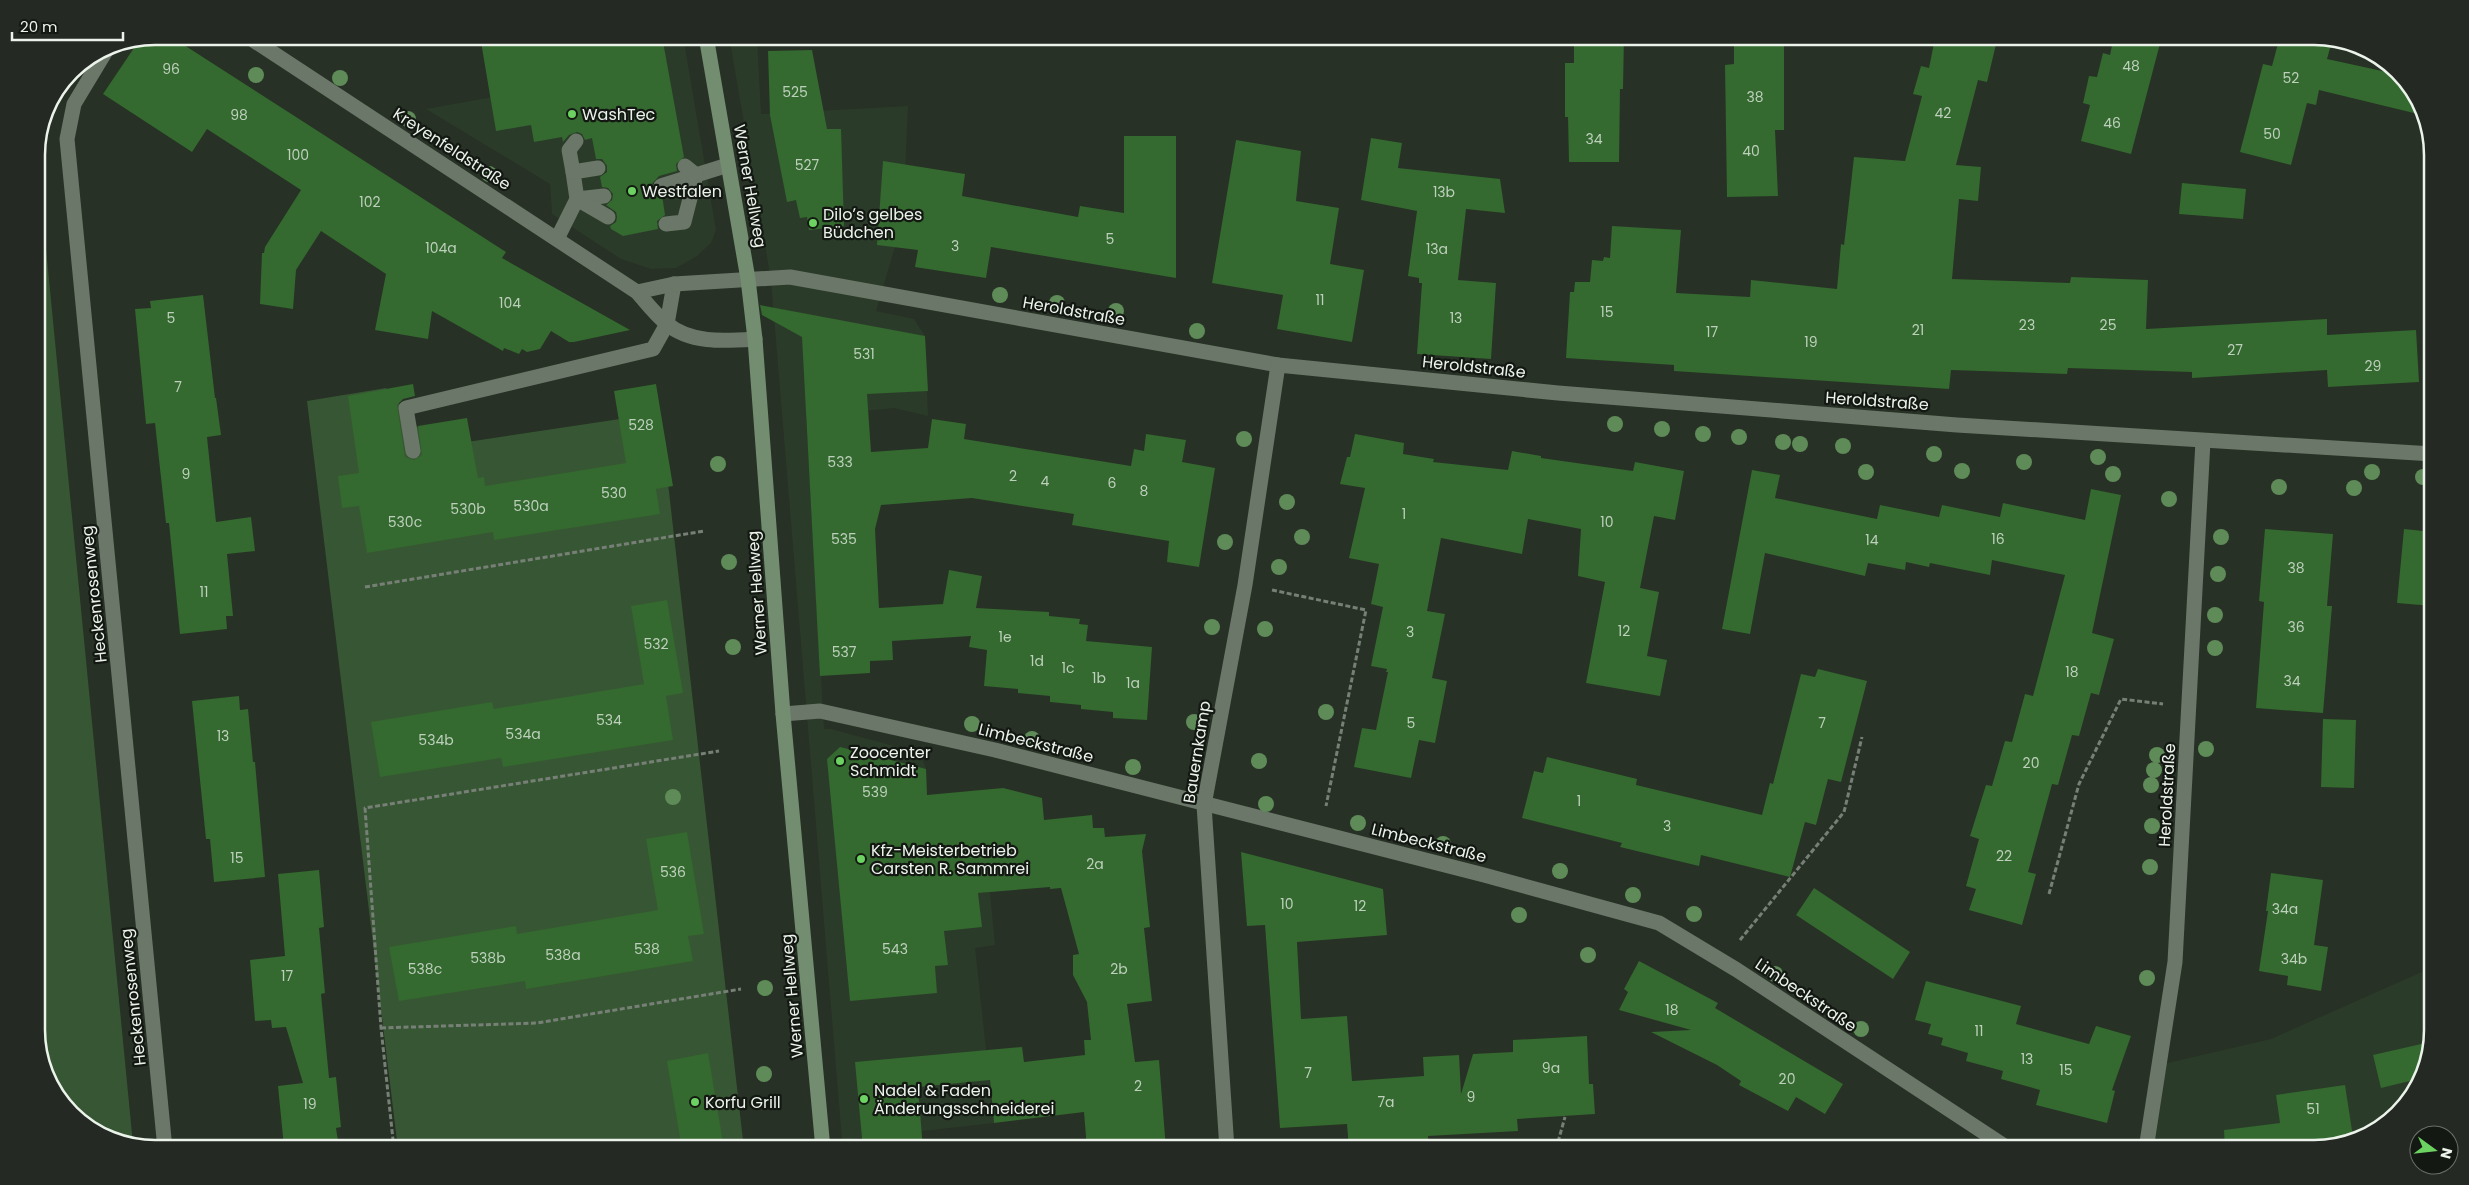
<svg xmlns="http://www.w3.org/2000/svg" width="2469" height="1185" font-family="Poppins,sans-serif">
	<style>
		.built { fill: #2b3b29 }
		.green { fill: #375633 }
		.building { fill: #34692f }
		.lines { fill: none; stroke-linecap: round; stroke-linejoin: round }
		.path { stroke: #778076; stroke-width: 3; stroke-dasharray: 5 2.5; stroke-linecap: butt }
		.lane { stroke: #6b7769; stroke-width: 15 }
		.street { stroke: #6b7769; stroke-width: 15 }
		.secondary { stroke: #738d70; stroke-width: 15 }
		.tree { fill: #5e8b58 }
		.poi-dot { fill: #6cd362; stroke: #131812; stroke-width: 2 }
		.labels { text-anchor: middle; dominant-baseline: central; stroke-width: 4.5; stroke-linejoin: round; paint-order: stroke }
		.number-label { font-size: 14px; fill: #bdd0bc }
		.poi-label { font-size: 16px; fill: #ebf3eb; stroke: #131812; text-anchor: start }
		.street-label { font-size: 16px; fill: #ebf3eb; stroke: #131812 }
		.rim { fill: none; stroke: #ebf3eb; stroke-width: 2.5 }
	</style>
	<rect width="100%" height="100%" fill="#273125"/>
	<g class="built">
		<polygon points="631,36 683,36 716,230 711,243 697,256 676,268 651,269 621,259 552,214 550,184 426,109 600,78"/>
		<polygon points="729,36 809,36 757,39 761,114 908,106 903,220 876,311 914,319 925,336 928,416 894,408 806,417 824,729 831,729 920,753 926,769 930,898 990,892 995,945 975,948 994,1123 842,1140 771,280"/>
		<polygon points="2433,967 2433,1030 2421,1083 2380,1129 2315,1149 2146,1149 2159,1065 2271,1039"/>
	</g>
	<g class="green">
		<polygon points="36,151 37,156 133,1144 102,1137 56,1096 37,1039"/>
		<polygon points="386,388 434,447 660,413 744,1149 398,1149 307,401"/>
	</g>
	<g class="building">
		<polygon points="154,36 170,36 506,252 502,258 630,330 574,342 569,342 551,331 540,349 527,352 522,349 519,354 504,348 503,351 432,311 428,339 375,330 386,274 321,231 296,270 293,309 260,304 262,253 264,253 265,247 301,190 207,129 192,152 103,94 140,39"/>
		<polygon points="480,36 662,36 684,157 676,164 677,171 659,176 652,184 654,193 662,195 665,215 657,221 658,229 623,236 611,229 610,226 616,222 617,217 616,212 606,205 612,200 613,194 608,188 602,187 600,177 607,172 607,166 602,159 596,159 592,138 585,140 582,134 577,132 569,135 563,142 562,137 534,142 531,125 496,131"/>
		<polygon points="1574,36 1624,36 1623,89 1620,89 1619,162 1569,162 1568,117 1565,117 1565,63 1574,63"/>
		<polygon points="1744,36 1784,36 1784,130 1775,130 1778,196 1727,197 1725,65 1734,64 1734,38"/>
		<polygon points="1945,36 1998,36 1987,82 1978,80 1956,165 1981,167 1978,201 1959,199 1952,279 2070,283 2071,277 2148,280 2146,329 2327,319 2327,335 2416,330 2419,382 2328,387 2327,370 2192,378 2192,372 2068,368 2067,374 1951,370 1949,389 1674,371 1674,365 1566,358 1570,292 1574,292 1575,282 1590,282 1592,260 1603,261 1604,257 1610,258 1612,226 1681,230 1676,293 1750,297 1751,280 1837,289 1841,244 1844,245 1846,228 1854,157 1905,161 1922,96 1913,94 1921,66 1929,68 1934,43 1942,45"/>
		<polygon points="2114,36 2162,36 2131,154 2081,141 2090,105 2083,103 2089,76 2097,77 2103,53 2110,55"/>
		<polygon points="2280,36 2313,36 2332,41 2327,59 2396,74 2413,89 2422,115 2319,90 2316,105 2307,103 2291,165 2240,152 2263,64 2272,66"/>
		<polygon points="812,50 827,129 841,129 844,226 809,230 807,217 800,218 796,200 787,202 770,115 768,51"/>
		<polygon points="1124,136 1176,136 1176,278 991,247 986,278 915,267 918,250 877,245 883,161 965,174 962,196 1078,217 1080,206 1124,213"/>
		<polygon points="1371,138 1402,143 1398,168 1500,179 1505,213 1466,209 1458,280 1496,283 1491,359 1417,354 1422,283 1419,283 1419,278 1408,276 1417,211 1361,200"/>
		<polygon points="1236,140 1301,151 1296,201 1339,208 1330,264 1364,270 1352,342 1277,329 1283,295 1212,283"/>
		<polygon points="2182,183 2246,189 2243,219 2179,214"/>
		<polygon points="203,295 215,398 216,398 221,435 207,437 216,522 251,517 255,551 227,554 233,616 226,616 227,629 180,634 169,523 166,523 155,423 146,424 135,309 151,308 150,301"/>
		<polygon points="760,305 925,336 928,391 867,394 871,452 928,448 932,419 966,424 964,439 1131,466 1134,449 1144,451 1146,434 1186,440 1182,462 1215,468 1199,567 1167,562 1169,541 1072,525 1074,514 972,498 881,505 875,529 879,608 943,604 949,570 982,576 976,608 1049,612 1049,616 1080,619 1079,624 1088,625 1086,641 1152,647 1147,720 1113,718 1113,712 1081,709 1081,705 1050,702 1050,696 1018,693 1018,689 984,686 987,650 969,647 971,636 892,641 893,660 870,661 870,673 820,676 802,337 762,315"/>
		<polygon points="413,384 415,396 403,399 397,405 405,457 414,460 422,455 418,426 467,418 478,478 484,477 485,486 626,463 614,391 656,384 673,486 656,489 660,514 494,540 493,532 367,553 359,506 342,508 338,476 359,473 348,396"/>
		<polygon points="1355,434 1404,443 1403,454 1434,459 1433,462 1508,470 1512,451 1541,456 1541,458 1633,471 1635,462 1684,471 1675,520 1654,516 1640,588 1659,592 1647,656 1667,660 1660,696 1586,683 1605,582 1578,576 1581,529 1528,519 1522,554 1441,538 1427,611 1445,614 1432,678 1447,681 1435,743 1419,740 1411,778 1354,767 1362,728 1376,730 1388,672 1386,672 1387,669 1371,666 1383,607 1371,604 1379,564 1349,558 1365,488 1340,484 1347,457 1350,457"/>
		<polygon points="1752,470 1780,475 1775,498 1877,519 1880,505 1939,517 1942,505 2000,517 2003,503 2085,520 2091,489 2121,495 2092,633 2114,639 2099,695 2091,693 2079,736 2072,735 2058,785 2052,784 2028,872 2036,874 2022,925 1969,910 1976,889 1966,886 1979,839 1970,836 1986,785 1992,786 2005,741 2012,742 2025,694 2033,696 2065,575 1992,560 1990,575 1930,563 1929,567 1906,562 1905,570 1868,563 1865,576 1765,553 1750,634 1722,629"/>
		<polygon points="2265,529 2333,534 2327,606 2332,606 2323,713 2256,708 2264,602 2259,601"/>
		<polygon points="2404,529 2433,532 2433,606 2397,603"/>
		<polygon points="667,600 683,693 666,696 673,740 503,767 501,758 380,777 371,722 492,702 494,709 644,684 631,606"/>
		<polygon points="1818,669 1867,681 1841,782 1828,779 1816,825 1805,822 1790,877 1701,855 1699,866 1620,847 1622,843 1522,818 1534,771 1543,773 1547,757 1637,779 1636,785 1762,815 1770,783 1773,784 1801,674 1815,677"/>
		<polygon points="239,696 240,710 248,709 253,762 255,762 265,877 214,882 210,839 206,839 192,701"/>
		<polygon points="2323,719 2356,720 2354,788 2321,787"/>
		<polygon points="840,747 926,769 927,795 1003,788 1042,798 1044,820 1092,815 1093,828 1104,828 1105,837 1146,834 1142,851 1150,927 1144,928 1152,1001 1127,1004 1135,1062 1159,1060 1166,1149 1087,1149 1084,1112 994,1123 990,1080 918,1087 923,1149 863,1149 855,1062 1022,1047 1024,1062 1085,1055 1084,1040 1091,1040 1087,1002 1073,975 1073,955 1079,954 1061,888 1050,889 1050,887 978,893 982,927 944,931 948,965 935,966 937,993 850,1001 827,759"/>
		<polygon points="687,832 704,934 688,936 693,961 526,989 525,981 399,1001 389,947 516,926 517,934 658,910 646,839"/>
		<polygon points="1241,852 1383,889 1387,935 1297,942 1301,1019 1347,1016 1352,1081 1424,1076 1423,1057 1459,1055 1461,1094 1473,1054 1513,1052 1513,1040 1587,1036 1589,1084 1593,1084 1595,1114 1517,1119 1518,1131 1428,1136 1429,1149 1349,1149 1347,1124 1280,1128 1265,925 1247,926"/>
		<polygon points="319,870 324,927 319,928 325,993 321,994 329,1078 336,1077 341,1127 336,1128 338,1141 284,1147 278,1086 303,1083 286,1027 272,1028 271,1020 255,1021 250,960 285,956 278,874"/>
		<polygon points="2271,873 2323,880 2314,945 2328,947 2321,991 2287,985 2288,976 2259,971 2268,911 2266,911"/>
		<polygon points="1814,888 1910,952 1893,979 1796,915"/>
		<polygon points="1639,961 1718,1003 1715,1008 1843,1084 1825,1114 1796,1097 1788,1111 1739,1085 1741,1081 1717,1065 1651,1032 1691,1030 1619,1010 1628,992 1624,989"/>
		<polygon points="1926,981 2021,1006 2016,1024 2089,1044 2096,1026 2131,1036 2112,1090 2115,1091 2107,1123 2036,1105 2040,1090 2001,1079 2003,1071 1966,1061 1968,1053 1941,1045 1943,1038 1928,1034 1931,1024 1915,1020"/>
		<polygon points="2430,1042 2422,1078 2381,1088 2373,1055"/>
		<polygon points="708,1053 724,1149 682,1149 667,1061"/>
		<polygon points="2345,1085 2353,1137 2315,1149 2225,1149 2224,1130 2280,1123 2276,1095"/>
	</g>
	<g class="lines">
		<g class="path">
			<polyline points="365,587 704,531"/>
			<polyline points="1272,590 1366,610 1326,806"/>
			<polyline points="2049,894 2079,784 2121,699 2163,704"/>
			<polyline points="1740,940 1844,812 1862,737"/>
			<polyline points="381,1028 537,1023 741,989"/>
			<polyline points="394,1149 381,1028 365,808 719,751"/>
			<polyline points="1556,1149 1565,1117"/>
		</g>
		<g class="lane">
			<polyline points="598,168 573,172 577,199 604,196"/>
			<polyline points="573,172 569,150 576,141"/>
			<polyline points="661,186 728,165"/>
			<polyline points="666,224 684,222 696,175 685,166"/>
			<polyline points="557,239 577,199 608,217"/>
			<polyline points="413,451 406,408 653,349 667,324 674,284"/>
		</g>
		<g class="street">
			<path d="M247 36 637 292C646 302 655 314 666 323 690 344 725 341 755 339"/>
			<polyline points="109,46 74,104 67,139 165,1149"/>
			<polyline points="637,292 674,284 790,277 1278,365 1558,393 1957,425 2433,454"/>
			<polyline points="783,714 820,711 995,750 1484,875 1659,923 1737,970 2009,1149"/>
			<polyline points="1227,1149 1204,805 1245,585 1278,365"/>
			<polyline points="2146,1149 2175,962 2203,441"/>
		</g>
		<polyline class="secondary" points="706,36 748,279 755,339 783,714 823,1149"/>
	</g>
	<g class="tree">
		<circle cx="256" cy="75" r="8"/>
		<circle cx="340" cy="78" r="8"/>
		<circle cx="408" cy="119" r="8"/>
		<circle cx="489" cy="174" r="8"/>
		<circle cx="1000" cy="295" r="8"/>
		<circle cx="1057" cy="303" r="8"/>
		<circle cx="1116" cy="311" r="8"/>
		<circle cx="1197" cy="331" r="8"/>
		<circle cx="1615" cy="424" r="8"/>
		<circle cx="1662" cy="429" r="8"/>
		<circle cx="1703" cy="434" r="8"/>
		<circle cx="1739" cy="437" r="8"/>
		<circle cx="1244" cy="439" r="8"/>
		<circle cx="1783" cy="442" r="8"/>
		<circle cx="1800" cy="444" r="8"/>
		<circle cx="1843" cy="446" r="8"/>
		<circle cx="1934" cy="454" r="8"/>
		<circle cx="2098" cy="457" r="8"/>
		<circle cx="2024" cy="462" r="8"/>
		<circle cx="718" cy="464" r="8"/>
		<circle cx="1962" cy="471" r="8"/>
		<circle cx="1866" cy="472" r="8"/>
		<circle cx="2372" cy="472" r="8"/>
		<circle cx="2113" cy="474" r="8"/>
		<circle cx="2423" cy="477" r="8"/>
		<circle cx="2279" cy="487" r="8"/>
		<circle cx="2354" cy="488" r="8"/>
		<circle cx="2169" cy="499" r="8"/>
		<circle cx="1287" cy="502" r="8"/>
		<circle cx="1302" cy="537" r="8"/>
		<circle cx="2221" cy="537" r="8"/>
		<circle cx="1225" cy="542" r="8"/>
		<circle cx="729" cy="562" r="8"/>
		<circle cx="1279" cy="567" r="8"/>
		<circle cx="2218" cy="574" r="8"/>
		<circle cx="2215" cy="615" r="8"/>
		<circle cx="1212" cy="627" r="8"/>
		<circle cx="1265" cy="629" r="8"/>
		<circle cx="733" cy="647" r="8"/>
		<circle cx="2215" cy="648" r="8"/>
		<circle cx="1326" cy="712" r="8"/>
		<circle cx="1194" cy="722" r="8"/>
		<circle cx="972" cy="724" r="8"/>
		<circle cx="1032" cy="739" r="8"/>
		<circle cx="2206" cy="749" r="8"/>
		<circle cx="2157" cy="755" r="8"/>
		<circle cx="1259" cy="761" r="8"/>
		<circle cx="1133" cy="767" r="8"/>
		<circle cx="2154" cy="770" r="8"/>
		<circle cx="2151" cy="785" r="8"/>
		<circle cx="673" cy="797" r="8"/>
		<circle cx="1266" cy="804" r="8"/>
		<circle cx="1358" cy="823" r="8"/>
		<circle cx="2152" cy="826" r="8"/>
		<circle cx="1443" cy="844" r="8"/>
		<circle cx="2150" cy="867" r="8"/>
		<circle cx="1560" cy="871" r="8"/>
		<circle cx="1633" cy="895" r="8"/>
		<circle cx="1694" cy="914" r="8"/>
		<circle cx="1519" cy="915" r="8"/>
		<circle cx="1588" cy="955" r="8"/>
		<circle cx="1775" cy="974" r="8"/>
		<circle cx="2147" cy="978" r="8"/>
		<circle cx="765" cy="988" r="8"/>
		<circle cx="1861" cy="1029" r="8"/>
		<circle cx="764" cy="1074" r="8"/>
	</g>
	<g class="poi-dot">
		<circle cx="572" cy="114" r="5"/>
		<circle cx="632" cy="191" r="5"/>
		<circle cx="813" cy="223" r="5"/>
		<circle cx="840" cy="761" r="5"/>
		<circle cx="861" cy="859" r="5"/>
		<circle cx="864" cy="1099" r="5"/>
		<circle cx="695" cy="1102" r="5"/>
	</g>
	<g class="labels">
		<g class="number-label">
			<text x="2131" y="66">48</text>
			<text x="171" y="69">96</text>
			<text x="2291" y="78">52</text>
			<text x="795" y="92">525</text>
			<text x="1755" y="97">38</text>
			<text x="1943" y="113">42</text>
			<text x="239" y="115">98</text>
			<text x="2112" y="123">46</text>
			<text x="2272" y="134">50</text>
			<text x="1594" y="139">34</text>
			<text x="1751" y="151">40</text>
			<text x="298" y="155">100</text>
			<text x="807" y="165">527</text>
			<text x="1444" y="192">13b</text>
			<text x="370" y="202">102</text>
			<text x="1110" y="239">5</text>
			<text x="955" y="246">3</text>
			<text x="441" y="248">104a</text>
			<text x="1437" y="249">13a</text>
			<text x="1320" y="300">11</text>
			<text x="510" y="303">104</text>
			<text x="1607" y="312">15</text>
			<text x="171" y="318">5</text>
			<text x="1456" y="318">13</text>
			<text x="2027" y="325">23</text>
			<text x="2108" y="325">25</text>
			<text x="1918" y="330">21</text>
			<text x="1712" y="332">17</text>
			<text x="1811" y="342">19</text>
			<text x="2235" y="350">27</text>
			<text x="864" y="354">531</text>
			<text x="2373" y="366">29</text>
			<text x="178" y="387">7</text>
			<text x="641" y="425">528</text>
			<text x="840" y="462">533</text>
			<text x="186" y="474">9</text>
			<text x="1013" y="476">2</text>
			<text x="1045" y="481">4</text>
			<text x="1112" y="483">6</text>
			<text x="1144" y="491">8</text>
			<text x="614" y="493">530</text>
			<text x="531" y="506">530a</text>
			<text x="468" y="509">530b</text>
			<text x="1404" y="514">1</text>
			<text x="405" y="522">530c</text>
			<text x="1607" y="522">10</text>
			<text x="844" y="539">535</text>
			<text x="1998" y="539">16</text>
			<text x="1872" y="540">14</text>
			<text x="2296" y="568">38</text>
			<text x="204" y="592">11</text>
			<text x="2296" y="627">36</text>
			<text x="1624" y="631">12</text>
			<text x="1410" y="632">3</text>
			<text x="1005" y="637">1e</text>
			<text x="656" y="644">532</text>
			<text x="844" y="652">537</text>
			<text x="1037" y="661">1d</text>
			<text x="1068" y="668">1c</text>
			<text x="2072" y="672">18</text>
			<text x="1099" y="678">1b</text>
			<text x="2292" y="681">34</text>
			<text x="1133" y="683">1a</text>
			<text x="609" y="720">534</text>
			<text x="1411" y="723">5</text>
			<text x="1822" y="723">7</text>
			<text x="523" y="734">534a</text>
			<text x="223" y="736">13</text>
			<text x="436" y="740">534b</text>
			<text x="2031" y="763">20</text>
			<text x="875" y="792">539</text>
			<text x="1579" y="801">1</text>
			<text x="1667" y="826">3</text>
			<text x="2004" y="856">22</text>
			<text x="237" y="858">15</text>
			<text x="1095" y="864">2a</text>
			<text x="673" y="872">536</text>
			<text x="1287" y="904">10</text>
			<text x="1360" y="906">12</text>
			<text x="2285" y="909">34a</text>
			<text x="647" y="949">538</text>
			<text x="895" y="949">543</text>
			<text x="563" y="955">538a</text>
			<text x="488" y="958">538b</text>
			<text x="2294" y="959">34b</text>
			<text x="425" y="969">538c</text>
			<text x="1119" y="969">2b</text>
			<text x="287" y="976">17</text>
			<text x="1672" y="1010">18</text>
			<text x="1979" y="1031">11</text>
			<text x="2027" y="1059">13</text>
			<text x="1551" y="1068">9a</text>
			<text x="2066" y="1070">15</text>
			<text x="1308" y="1073">7</text>
			<text x="1787" y="1079">20</text>
			<text x="1138" y="1086">2</text>
			<text x="1471" y="1097">9</text>
			<text x="1386" y="1102">7a</text>
			<text x="310" y="1104">19</text>
			<text x="2313" y="1109">51</text>
		</g>
		<g class="poi-label">
			<text x="582" y="114">WashTec</text>
			<text x="642" y="191">Westfalen</text>
			<text x="823" y="214">Diloʼs gelbes<tspan x="823" dy="18">Büdchen</tspan></text>
			<text x="850" y="752">Zoocenter<tspan x="850" dy="18">Schmidt</tspan></text>
			<text x="871" y="850">Kfz-Meisterbetrieb<tspan x="871" dy="18">Carsten R. Sammrei</tspan></text>
			<text x="874" y="1090">Nadel &amp; Faden<tspan x="874" dy="18">Änderungsschneiderei</tspan></text>
			<text x="705" y="1102">Korfu Grill</text>
		</g>
		<g class="street-label">
			<text transform="translate(452 149) rotate(33)">Kreyenfeldstraße</text>
			<text transform="translate(750 186) rotate(80)">Werner Hellweg</text>
			<text transform="translate(1074 311) rotate(10)">Heroldstraße</text>
			<text transform="translate(1474 367) rotate(6)">Heroldstraße</text>
			<text transform="translate(1877 401) rotate(4)">Heroldstraße</text>
			<text transform="translate(757 593) rotate(-94)">Werner Hellweg</text>
			<text transform="translate(94 594) rotate(-96)">Heckenrosenweg</text>
			<text transform="translate(1036 743) rotate(14)">Limbeckstraße</text>
			<text transform="translate(1197 752) rotate(-81)">Bauernkamp</text>
			<text transform="translate(2167 795) rotate(-87)">Heroldstraße</text>
			<text transform="translate(1429 843) rotate(14)">Limbeckstraße</text>
			<text transform="translate(1806 995) rotate(34)">Limbeckstraße</text>
			<text transform="translate(792 996) rotate(-95)">Werner Hellweg</text>
			<text transform="translate(133 997) rotate(-96)">Heckenrosenweg</text>
		</g>
	</g>
	<path d="M0 0H2469V1185H0ZM155 45H2314A110 110 0 0 1 2424 155V1030A110 110 0 0 1 2314 1140H155A110 110 0 0 1 45 1030V155A110 110 0 0 1 155 45Z" fill="#242a23" fill-rule="evenodd"/>
	<path class="rim" d="M155 45H2314A110 110 0 0 1 2424 155V1030A110 110 0 0 1 2314 1140H155A110 110 0 0 1 45 1030V155A110 110 0 0 1 155 45Z"/>
	<g transform="translate(2434 1150) rotate(105)"><circle r="24" fill="#131812" stroke="#697069"/>
	<path d="M0-4L9 19L0 12L-9 19Z" fill="#6cd362"/>
	<text y="-8" font-size="14" font-weight="bold" text-anchor="middle" fill="#ebf3eb">N</text>
	</g>
	<path d="M12 32v8h111v-8" fill="none" stroke="#ebf3eb" stroke-width="2.5"/>
	<text x="20" y="32" font-size="15" fill="#ebf3eb" stroke="#131812" stroke-width="4" paint-order="stroke">20 m</text>
</svg>
